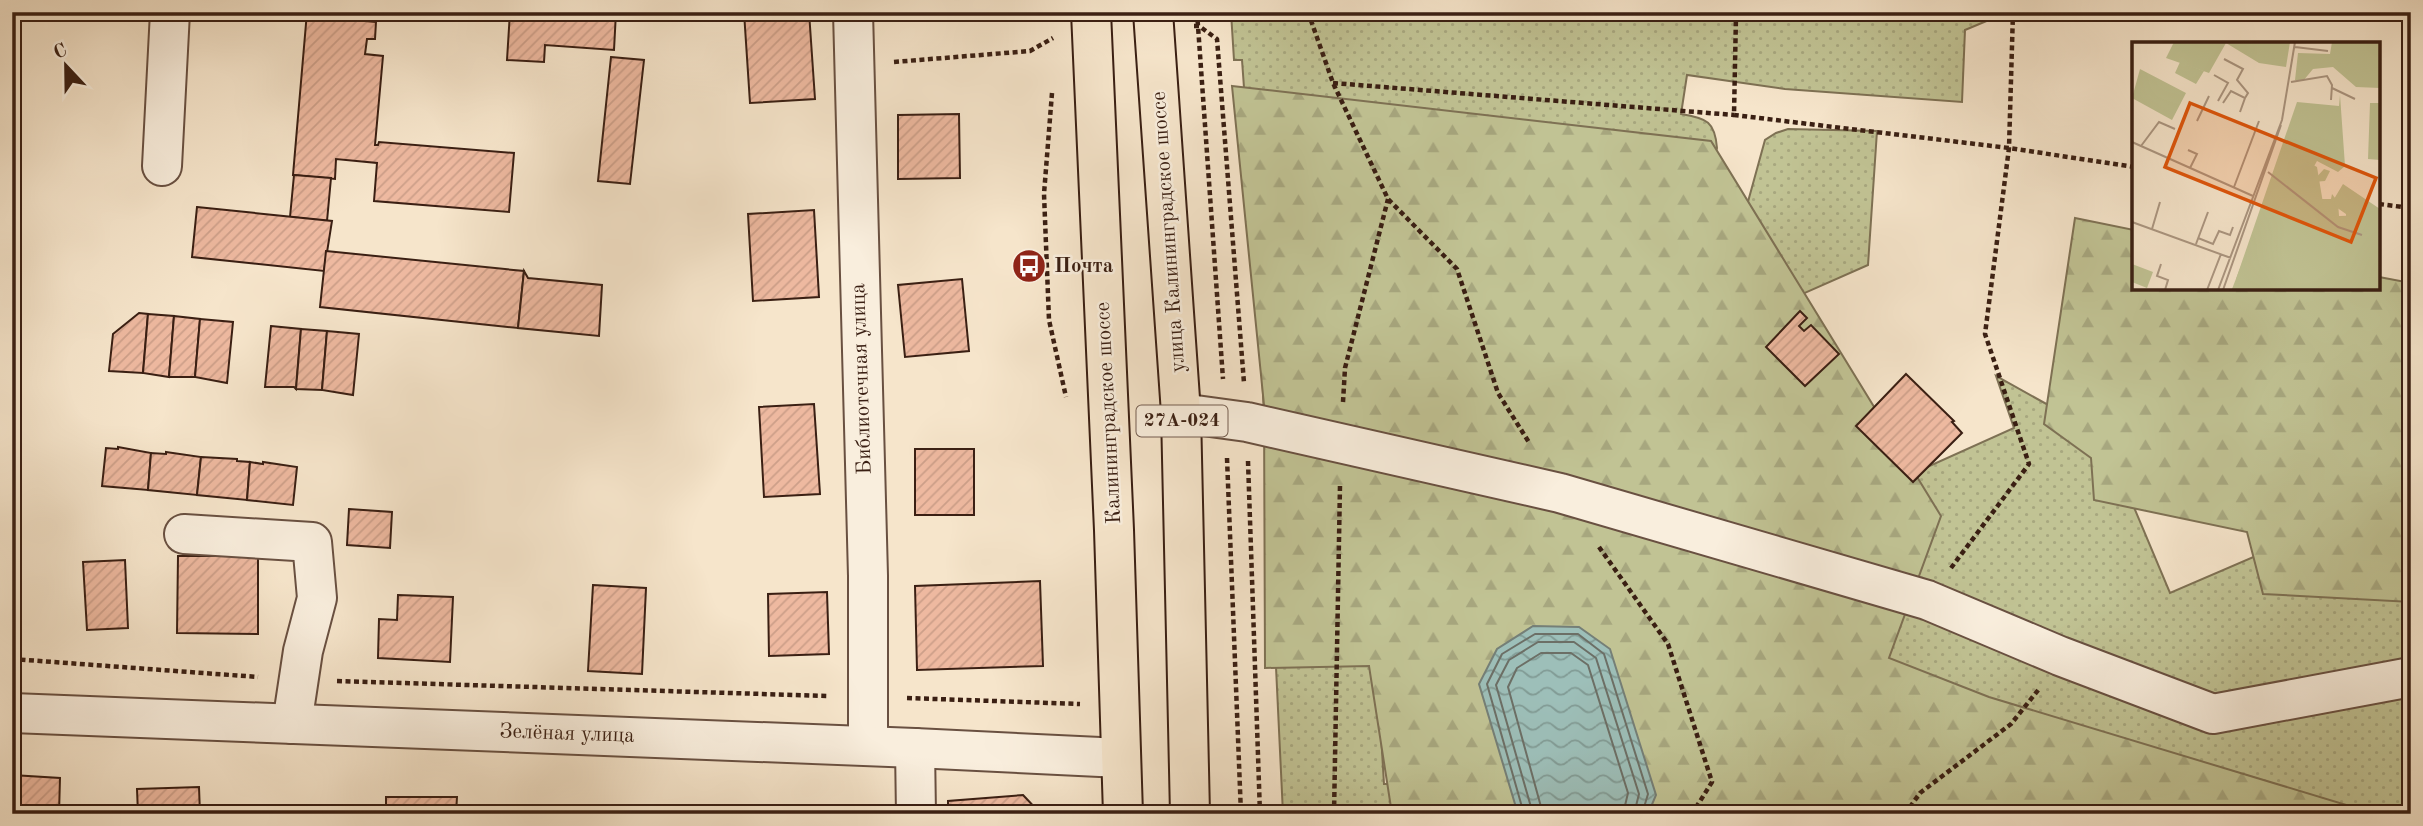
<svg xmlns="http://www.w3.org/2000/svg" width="2423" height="826" font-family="'Old Standard TT',serif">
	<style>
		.green { fill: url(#green-dots); stroke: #7e7154; stroke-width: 2; fill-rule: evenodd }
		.forest { fill: url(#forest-firs); stroke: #7e7154; stroke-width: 2 }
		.water { fill: url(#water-waves); stroke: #757f77; stroke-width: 2 }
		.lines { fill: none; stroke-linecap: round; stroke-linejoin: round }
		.shore { stroke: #6c6f66; stroke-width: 2 }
		.building { fill: url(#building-hatch); stroke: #3a1f13; stroke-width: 2 }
		.minor-casing { stroke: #695041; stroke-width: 42 }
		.major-casing { stroke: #3a1f13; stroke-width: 42 }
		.path { stroke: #3a1f13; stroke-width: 4.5; stroke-dasharray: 5 3.5; stroke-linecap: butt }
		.minor { stroke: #f9eedd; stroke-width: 38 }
		.major { stroke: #f6e5cb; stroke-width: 38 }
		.labels { text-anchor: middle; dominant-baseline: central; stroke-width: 5; stroke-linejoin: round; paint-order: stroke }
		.shield { fill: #f9eedd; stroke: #735d50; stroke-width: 2 }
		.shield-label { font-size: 19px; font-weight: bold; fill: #3a1f13 }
		.street-label { font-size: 21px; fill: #3a1f13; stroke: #f9eedd }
		.poi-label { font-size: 21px; font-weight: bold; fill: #3a1f13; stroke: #f9eedd; text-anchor: start }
		.inset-road { fill: none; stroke: #ab9681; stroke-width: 2 }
		.view { fill: #df560c; fill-opacity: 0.15; stroke: #df560c; stroke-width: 3.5 }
		.inset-edge { fill: none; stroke: #3a1f13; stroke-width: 3.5 }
	</style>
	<defs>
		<pattern id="green-dots" width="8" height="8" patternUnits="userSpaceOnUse" patternTransform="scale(1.75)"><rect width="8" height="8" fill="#c1c394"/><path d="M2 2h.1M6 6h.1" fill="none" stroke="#a7a77f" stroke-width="1.8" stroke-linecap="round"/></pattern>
		<pattern id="forest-firs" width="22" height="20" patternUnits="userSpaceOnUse" patternTransform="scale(1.75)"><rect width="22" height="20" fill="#c1c394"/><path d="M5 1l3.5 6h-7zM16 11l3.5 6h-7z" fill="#a7a77f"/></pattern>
		<pattern id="water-waves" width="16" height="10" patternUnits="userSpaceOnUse" patternTransform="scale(1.75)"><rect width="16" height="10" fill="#9dbfb9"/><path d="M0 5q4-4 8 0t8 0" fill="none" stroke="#819b95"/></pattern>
		<pattern id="building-hatch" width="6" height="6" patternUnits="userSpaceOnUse" patternTransform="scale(1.75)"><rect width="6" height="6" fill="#eeb9a0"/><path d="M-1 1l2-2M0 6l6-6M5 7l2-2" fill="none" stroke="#cd9f89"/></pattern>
	</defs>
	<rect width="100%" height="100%" fill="#f6e5cb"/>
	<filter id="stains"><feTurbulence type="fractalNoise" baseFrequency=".00286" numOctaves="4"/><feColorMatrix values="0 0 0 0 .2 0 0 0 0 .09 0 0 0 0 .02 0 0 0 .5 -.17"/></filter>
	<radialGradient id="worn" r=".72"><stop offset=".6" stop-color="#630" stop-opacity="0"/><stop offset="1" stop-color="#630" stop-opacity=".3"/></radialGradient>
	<path class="green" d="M1231 12H2008L1965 30 1962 102 1785 89 1687 75 1681 114C1707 118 1715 122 1717 148L1681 277 1673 474 1765 140 1776 133 1788 129 1877 131 1868 265 1723 329 1874 491 2014 428 1996 376 2104 436 2170 593 2411 489V814H1283L1257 268 1242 60H1234ZM1365 469 1493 784H1384Z"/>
	<g class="forest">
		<polygon points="1232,86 1711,141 1941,516 1889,658 1989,697 2376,814 1392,814 1369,666 1265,668 1264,405"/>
		<polygon points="2075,218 2134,230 2134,289 2379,289 2379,277 2411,283 2411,602 2263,594 2247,532 2094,500 2091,458 2044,424"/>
	</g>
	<polygon class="water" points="1533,626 1579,627 1610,649 1656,795 1648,814 1518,814 1479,684 1497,649"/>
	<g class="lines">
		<g class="shore">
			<polyline points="1524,814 1487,684 1502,654 1535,634 1578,634 1604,654 1648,794 1642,814"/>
			<polyline points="1533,814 1496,685 1509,660 1538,642 1574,642 1596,658 1639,794 1634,814"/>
			<polyline points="1543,814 1508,687 1517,668 1541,653 1571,653 1588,665 1628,793 1623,814"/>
		</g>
	</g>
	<g class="building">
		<polygon points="236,12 277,12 277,17"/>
		<polygon points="307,12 367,12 366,21 376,22 375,39 367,39 365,54 383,56 375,145 378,145 379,142 514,153 509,212 374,201 377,163 336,159 335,179 293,175"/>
		<polygon points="510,12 616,12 614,50 545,45 544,62 507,60"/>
		<polygon points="744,12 809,12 815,99 750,103"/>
		<polygon points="611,57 644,60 630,184 598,181"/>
		<polygon points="959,114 960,178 898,179 898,115"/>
		<polygon points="294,175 331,178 327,221 290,217"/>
		<polygon points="197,207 332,221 324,271 192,257"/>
		<polygon points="814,210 819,297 753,301 748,214"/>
		<polygon points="326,251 524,271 518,328 320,307"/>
		<polygon points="524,271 528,278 602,285 599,336 518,328"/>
		<polygon points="962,279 969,351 905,357 898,285"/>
		<polygon points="1800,311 1807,318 1799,326 1804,331 1811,325 1839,354 1805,386 1766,347"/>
		<polygon points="139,313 148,314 143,373 109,371 113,334"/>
		<polygon points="148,314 174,316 169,377 143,373"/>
		<polygon points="174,316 200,319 195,377 169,377"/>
		<polygon points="200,319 233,322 227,383 195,377"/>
		<polygon points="271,326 301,329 296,389 294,387 265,387"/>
		<polygon points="301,329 327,331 322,390 296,389"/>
		<polygon points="327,331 359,334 353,395 322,390"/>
		<polygon points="1906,374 1954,421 1952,422 1962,433 1913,482 1856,426"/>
		<polygon points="814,404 820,494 764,497 759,407"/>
		<polygon points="118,447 151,453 148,490 102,486 106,448 118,449"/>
		<rect x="915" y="449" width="59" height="66"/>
		<polygon points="166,452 201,457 197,495 148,490 151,453 166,454"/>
		<polygon points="201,457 237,459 237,461 250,462 247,500 197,495"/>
		<polygon points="250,462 263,464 263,462 297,467 293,505 247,500"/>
		<polygon points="349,509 392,512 390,548 347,545"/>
		<polygon points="178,556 258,556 258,634 177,633"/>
		<polygon points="125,560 128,628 87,630 83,562"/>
		<polygon points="1040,581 1043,666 917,670 915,586"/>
		<polygon points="593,585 646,588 642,674 588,671"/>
		<polygon points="827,592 829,654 769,656 768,594"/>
		<polygon points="398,595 453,597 450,662 378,658 379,619 397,620"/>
		<polygon points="12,775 60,778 59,814 12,814"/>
		<polygon points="199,787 200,814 138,814 137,789"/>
		<polygon points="1023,795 1041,814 948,814 948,801"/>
		<polygon points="386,797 457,797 456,814 386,814"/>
	</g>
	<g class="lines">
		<g class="minor-casing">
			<g id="minor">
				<polyline points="853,12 868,576 868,746"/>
				<polyline points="162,166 170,12"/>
				<polyline points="1181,413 1247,422 1560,493 1927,600 2060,656 2213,714 2411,677"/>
				<polyline points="184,534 312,542 317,598 303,651 292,724"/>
				<polyline points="12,713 915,748 1121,758"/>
				<polyline points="915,748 916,814"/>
			</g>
		</g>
		<g class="major-casing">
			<g id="major">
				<polyline points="1091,12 1114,530 1123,814"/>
				<polyline points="1153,12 1181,413 1190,814"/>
			</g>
		</g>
		<g class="path">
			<polyline points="1197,12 1223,379"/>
			<polyline points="1308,12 1333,83 1388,199 1457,269 1498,393 1530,444"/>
			<polyline points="1717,12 1736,15 1734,115 2009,148 2134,167"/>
			<polyline points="1194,26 1199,26 1217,39 1244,383"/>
			<polyline points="894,62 1030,51 1053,38"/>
			<polyline points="1333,83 1734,115"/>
			<polyline points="1052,93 1044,194 1049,320 1066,397"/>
			<polyline points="2379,204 2411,208"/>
			<polyline points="1343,402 1345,368 1388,199"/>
			<polyline points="1227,458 1241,814"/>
			<polyline points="1248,461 1260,814"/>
			<polyline points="1599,547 1668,644 1712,782 1692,814"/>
			<polyline points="1951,568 2029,464 1985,334 2009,148 2013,12"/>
			<polyline points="12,659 258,677"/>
			<polyline points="337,681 828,696"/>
			<polyline points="907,698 1080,704"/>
			<polyline points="1334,814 1340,485"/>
			<polyline points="1905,814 1920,793 2011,724 2039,689"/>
		</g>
		<use href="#minor" class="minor"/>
		<use href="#major" class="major"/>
	</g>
	<defs>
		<g id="bus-disc" transform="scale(1.75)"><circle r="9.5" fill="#8f2418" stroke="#f9eedd"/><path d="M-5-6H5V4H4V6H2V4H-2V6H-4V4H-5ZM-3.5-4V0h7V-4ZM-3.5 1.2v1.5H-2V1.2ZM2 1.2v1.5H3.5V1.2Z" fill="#fff"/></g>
	</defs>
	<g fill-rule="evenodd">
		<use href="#bus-disc" x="1029" y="266"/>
	</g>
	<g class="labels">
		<rect class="shield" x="1136.5" y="405.5" width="91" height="31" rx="5"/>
		<g class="shield-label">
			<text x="1182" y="421">27А-024</text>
		</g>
		<g class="street-label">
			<text transform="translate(1169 232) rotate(-94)">улица Калининградское шоссе</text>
			<text transform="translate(862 379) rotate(-92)">Библиотечная улица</text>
			<text transform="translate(1109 413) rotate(-93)">Калининградское шоссе</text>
			<text transform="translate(567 734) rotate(2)">Зелёная улица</text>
		</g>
		<g class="poi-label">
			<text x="1054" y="266">Почта</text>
		</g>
	</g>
	<g transform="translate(2132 42)">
		<rect width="248" height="248" fill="#f6e5cb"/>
		<path d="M48 20 72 29 64 42 43 31ZM8 27 54 51 40 78 0 56ZM208 53 213 124 206 130 185 119 169 147 172 149 192 127 198 129 193 139 181 140 187 157H199L200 152 206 160 207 174 244 173 248 248 104 237 165 60 207 64ZM0 222 21 230 15 246 0 240Z" fill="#c1c394"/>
		<path d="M42 0H158L154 25 127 21 94 1 77 31 34 16ZM200 0H248V46L224 45 201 25 181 27 171 39 163 38 166 11 198 12ZM150 106 185 125 191 161 183 170 217 198 233 186 214 177V172L204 165 202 157 211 142 248 167V248L100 247 119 198 138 204 141 210 146 207 136 185 143 155 135 152Z" fill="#c1c394"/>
		<path d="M248 52V118L236 117 238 61H247Z" fill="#c1c394"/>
		<path class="inset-road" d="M163 5 196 9M92 17 111 27 105 38 116 51 113 56M82 33 96 41 86 59M159 40 195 34 200 43 199 58M200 46 223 57M91 61 99 49 113 56 108 70M65 79 77 54M0 100 121 154M9 104 27 80 43 87M56 108 65 112 58 126M136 130 206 185 230 193M102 145 127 79M0 180 99 216M20 187 28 160M66 196 81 202 87 189 98 193 101 185M64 202 76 170M29 222 25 234 36 238 33 248M75 248 89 212M86 248 150 78 163 0M91 248 149 83"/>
		<path class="view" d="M58 61 244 136 219 200 33 125Z"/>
		<rect width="248" height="248" class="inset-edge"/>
	</g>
	<rect width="2423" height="826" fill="none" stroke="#f6e5cb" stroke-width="42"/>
	<rect x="14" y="14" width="2395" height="798" fill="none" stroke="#3a1f13" stroke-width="3.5"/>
	<rect x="21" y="21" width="2381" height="784" fill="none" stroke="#3a1f13" stroke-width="2"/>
	<g transform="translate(66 66) rotate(338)" stroke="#f9eedd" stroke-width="5" paint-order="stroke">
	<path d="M0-5L12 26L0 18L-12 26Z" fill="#3a1f13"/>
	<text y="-10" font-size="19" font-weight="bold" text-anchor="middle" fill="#3a1f13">С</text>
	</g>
	<rect width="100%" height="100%" filter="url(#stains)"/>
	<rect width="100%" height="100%" fill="url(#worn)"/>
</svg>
